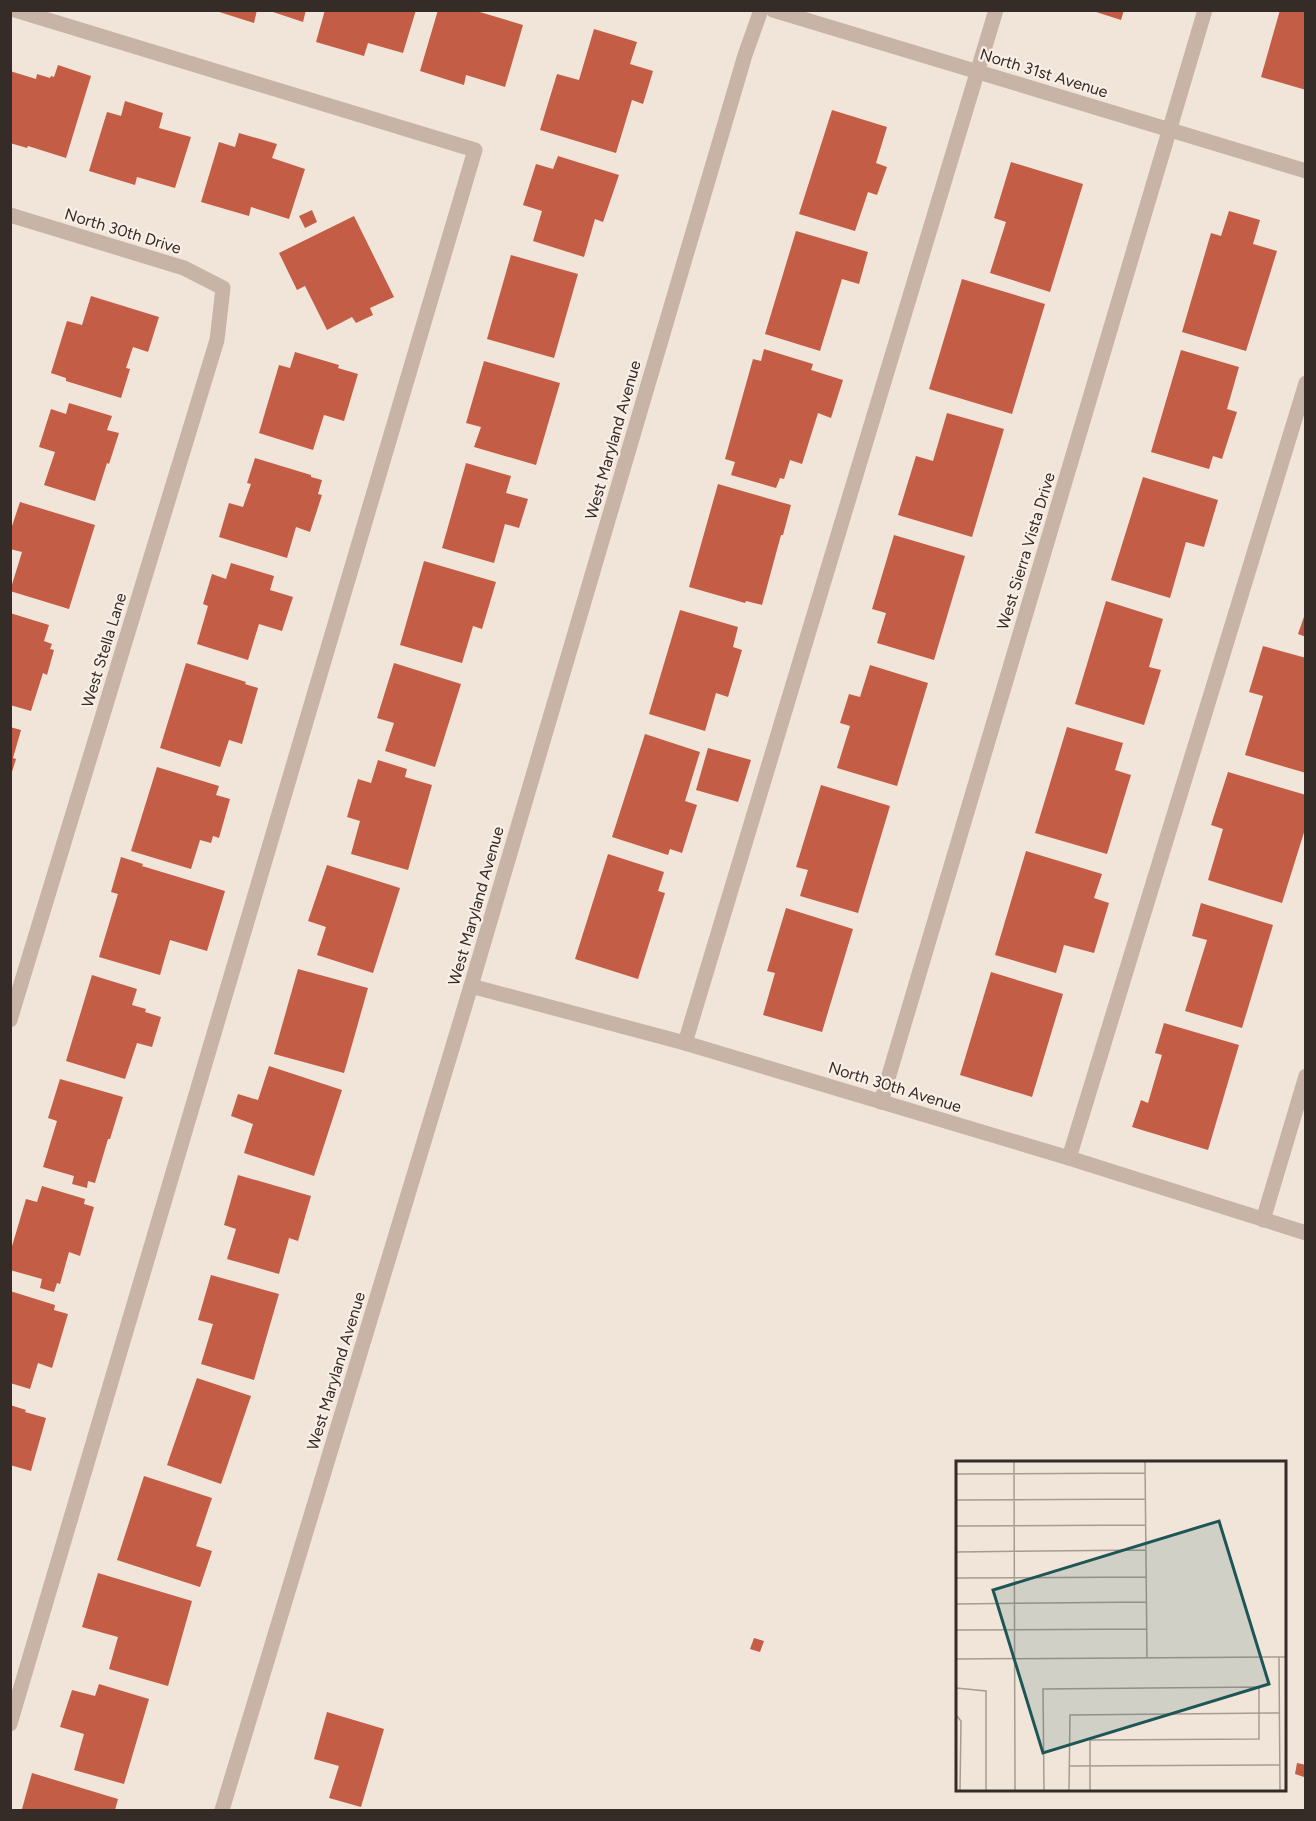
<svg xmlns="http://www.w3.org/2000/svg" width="1316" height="1821" font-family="Figtree,sans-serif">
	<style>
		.building { fill: #c35d46 }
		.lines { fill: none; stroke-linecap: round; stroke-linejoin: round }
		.minor { stroke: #c8b4a6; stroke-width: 15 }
		.labels { text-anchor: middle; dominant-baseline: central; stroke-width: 4.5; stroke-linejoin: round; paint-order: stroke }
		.street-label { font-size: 16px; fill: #352b27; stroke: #f9efe6 }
		.inset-road { fill: none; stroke: #a69b92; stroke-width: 1.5 }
		.view { fill: #1e5555; fill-opacity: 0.15; stroke: #1e5555; stroke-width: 3 }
		.inset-edge { fill: none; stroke: #352b27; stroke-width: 3 }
	</style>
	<rect width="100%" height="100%" fill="#f1e5da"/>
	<g class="building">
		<polygon points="213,10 257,10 254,23"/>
		<polygon points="267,10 306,10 303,22"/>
		<polygon points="325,10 416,10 403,53 368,43 364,56 316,42"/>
		<polygon points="438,10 473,10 523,25 505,87 466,75 464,85 420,71"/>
		<polygon points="1090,10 1124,10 1121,20"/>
		<polygon points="1280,10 1306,10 1306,90 1261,77"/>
		<polygon points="594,29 637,42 630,64 653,71 643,104 632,100 616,153 540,130 557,74 579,80"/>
		<polygon points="58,65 91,76 66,158 28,146 27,148 10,143 10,71 36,79 37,74 50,78 51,76 54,77"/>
		<polygon points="125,101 163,113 159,128 191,137 175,188 137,177 135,185 89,171 107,112 121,116"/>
		<polygon points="832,110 887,127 876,163 887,167 877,195 868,192 855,231 799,214"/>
		<polygon points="239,133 277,144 272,158 305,169 289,219 251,207 249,216 201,202 219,142 235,147"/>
		<polygon points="558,156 619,175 603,222 595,219 584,257 533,241 542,211 523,205 536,164 553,169"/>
		<polygon points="1011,162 1083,184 1050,292 990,273 1006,222 994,218"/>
		<polygon points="312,210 317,222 305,228 299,216"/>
		<polygon points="1229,211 1260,220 1253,244 1277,251 1246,351 1182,332 1211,233 1221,236"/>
		<polygon points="354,216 394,297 370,308 373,315 356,323 352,317 327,330 305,286 297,290 279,253"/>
		<polygon points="796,231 868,252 859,284 842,279 820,351 765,334"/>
		<polygon points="511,255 578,274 554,358 487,339"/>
		<polygon points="962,279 1045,304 1012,414 929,389"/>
		<polygon points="91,296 159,317 148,352 133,347 126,368 130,369 121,398 66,381 66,378 51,373 67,321 82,325"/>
		<polygon points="764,349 813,364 811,370 843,380 831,418 818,413 802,464 790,460 784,479 780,478 776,488 731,475 735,462 725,459 753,359 761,361"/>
		<polygon points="1181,350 1239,367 1227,409 1237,412 1222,459 1213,456 1209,469 1151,452"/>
		<polygon points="295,352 339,365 338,368 358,374 344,421 324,415 313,450 259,433 279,365 290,368"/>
		<polygon points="484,361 560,383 536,465 474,447 481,427 466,423"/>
		<polygon points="69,403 112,416 107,430 119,433 109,464 107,463 95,501 44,485 55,452 39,447 51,409 66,414"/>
		<polygon points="947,413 1004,429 972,537 898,515 916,456 933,461"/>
		<polygon points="255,458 311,475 311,477 322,480 318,494 322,495 310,532 296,527 287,558 219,537 229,503 243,507 251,484 247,483"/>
		<polygon points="466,463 511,476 506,493 528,499 519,528 505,524 494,563 442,548"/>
		<polygon points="1143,477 1218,500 1204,547 1186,542 1170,598 1111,580"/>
		<polygon points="718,484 791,505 783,535 781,535 762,605 746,601 745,603 689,587"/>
		<polygon points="20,502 95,525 69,609 10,591 22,552 10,549 10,532"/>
		<polygon points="894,535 965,556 934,660 877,643 886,613 872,609"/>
		<polygon points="424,561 496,582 482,629 473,626 462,663 400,645"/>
		<polygon points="231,563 274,576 270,590 293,597 282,631 259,624 248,660 197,644 208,606 203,604 212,574 226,579"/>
		<polygon points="1106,601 1163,619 1149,667 1161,670 1144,725 1075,704"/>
		<polygon points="680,610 738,627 733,647 742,650 728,697 716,693 705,731 649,714"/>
		<polygon points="1306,611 1306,637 1298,634"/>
		<polygon points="10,613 49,625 44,641 52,644 50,649 54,650 47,675 43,673 31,711 10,705"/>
		<polygon points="1263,646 1306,658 1306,773 1245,755 1263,696 1249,692"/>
		<polygon points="186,663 246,682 245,684 258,688 242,744 229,740 220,767 160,748"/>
		<polygon points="394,663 461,684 435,767 385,751 394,723 377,718"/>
		<polygon points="870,665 928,683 897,786 837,768 850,726 840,723 849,694 860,697"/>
		<polygon points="10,727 21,730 13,758 16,759 11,775"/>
		<polygon points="1067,727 1123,743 1115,770 1131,775 1107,854 1035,833"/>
		<polygon points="645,734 700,752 685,801 697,805 682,853 670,849 668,855 612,837"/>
		<polygon points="708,748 751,760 738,802 696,790"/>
		<polygon points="378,760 407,769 405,777 432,785 408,870 351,854 360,821 347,817 358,779 371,783"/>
		<polygon points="157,767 219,786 216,795 230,799 219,838 213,836 211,843 200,840 191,869 131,851"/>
		<polygon points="1228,772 1306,795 1306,826 1282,903 1208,880 1223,829 1211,825"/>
		<polygon points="821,785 890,806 858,913 800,896 808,870 796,867"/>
		<polygon points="1026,851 1102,874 1094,898 1109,903 1094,953 1064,945 1056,973 995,955"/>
		<polygon points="608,854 664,872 658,891 665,893 638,979 575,959"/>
		<polygon points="121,857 143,864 142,866 225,891 207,951 170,940 160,975 99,957 118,894 111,892"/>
		<polygon points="327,865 400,888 373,973 317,955 326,927 308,921"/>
		<polygon points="1201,903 1273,925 1242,1028 1185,1011 1207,940 1192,936"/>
		<polygon points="786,908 853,929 822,1032 763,1015 775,973 767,971"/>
		<polygon points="298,969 368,988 344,1073 274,1054"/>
		<polygon points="991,972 1063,994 1032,1097 960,1075"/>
		<polygon points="92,975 137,989 132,1005 146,1009 145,1012 161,1017 152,1047 137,1043 125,1079 66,1061"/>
		<polygon points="1164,1023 1239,1045 1208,1150 1132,1127 1141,1100 1148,1103 1162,1055 1155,1053"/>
		<polygon points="269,1066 342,1090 314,1176 244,1153 253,1124 231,1116 238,1094 258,1100"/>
		<polygon points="60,1079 123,1097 110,1139 108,1139 95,1183 88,1181 87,1188 72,1184 74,1176 43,1167 57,1121 48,1118"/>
		<polygon points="238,1175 311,1196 298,1241 289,1238 279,1274 227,1259 236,1229 224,1225"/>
		<polygon points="42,1186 85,1199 84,1204 94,1207 80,1256 69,1252 60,1284 57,1283 54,1292 40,1288 42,1279 10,1270 10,1253 26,1199 37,1202"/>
		<polygon points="211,1275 279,1294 254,1380 201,1364 213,1324 198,1320"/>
		<polygon points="10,1291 55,1305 54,1310 68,1314 52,1368 38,1363 30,1389 10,1383"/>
		<polygon points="197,1378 251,1396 221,1484 167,1465"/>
		<polygon points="10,1405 26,1410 25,1412 46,1418 31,1471 10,1465"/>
		<polygon points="144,1476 212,1498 196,1546 212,1551 200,1587 117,1560"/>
		<polygon points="98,1573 192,1601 168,1686 109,1669 118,1637 82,1627"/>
		<polygon points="754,1638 764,1641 760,1652 750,1649"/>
		<polygon points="99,1684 149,1699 124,1784 74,1770 84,1734 60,1727 72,1690 95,1696"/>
		<polygon points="327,1712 384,1729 361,1807 329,1798 339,1766 314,1759"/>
		<polygon points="1297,1763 1306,1765 1304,1777 1295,1774"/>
		<polygon points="32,1773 118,1799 115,1810 27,1810 22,1809"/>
	</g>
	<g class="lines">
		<g class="minor">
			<polyline points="773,10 1306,171"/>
			<polyline points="10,215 184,268 223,288 217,340 10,1020"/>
			<polyline points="471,986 685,1043 1069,1158 1306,1233"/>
			<polyline points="685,1043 996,10"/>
			<polyline points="881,1102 1205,10"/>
			<polyline points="1069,1158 1306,383"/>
			<polyline points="1263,1220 1306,1076"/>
			<polyline points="10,1724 475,150 15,10"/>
			<polyline points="222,1810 471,986 745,55 761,10"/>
		</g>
	</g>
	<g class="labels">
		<g class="street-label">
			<text transform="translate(1044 73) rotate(17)">North 31st Avenue</text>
			<text transform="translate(123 231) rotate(17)">North 30th Drive</text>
			<text transform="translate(613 440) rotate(-74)">West Maryland Avenue</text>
			<text transform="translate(1026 551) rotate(-73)">West Sierra Vista Drive</text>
			<text transform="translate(104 650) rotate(-73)">West Stella Lane</text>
			<text transform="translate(476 906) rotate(-74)">West Maryland Avenue</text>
			<text transform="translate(895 1087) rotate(17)">North 30th Avenue</text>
			<text transform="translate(336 1371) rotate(-73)">West Maryland Avenue</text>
		</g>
	</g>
	<g transform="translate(956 1461)">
		<rect width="330" height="330" fill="#f1e5da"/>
		<path class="inset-road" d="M58 1 59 329M189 1 191 197M0 13 189 12M0 39 190 38M0 65 190 64M0 91 190 89M0 117 190 116M0 143 190 141M0 169 190 168M323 196 324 329M0 198 330 196M0 227 30 230V329M0 254 5 260 4 329M113 305 324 304M88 329 87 228 303 226V278L134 279V329M113 329 114 254 324 252"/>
		<path class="view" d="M263 60 313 223 87 292 37 129Z"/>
		<rect width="330" height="330" class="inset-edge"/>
	</g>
	<rect width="1316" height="1821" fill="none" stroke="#352b27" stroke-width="24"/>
</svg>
